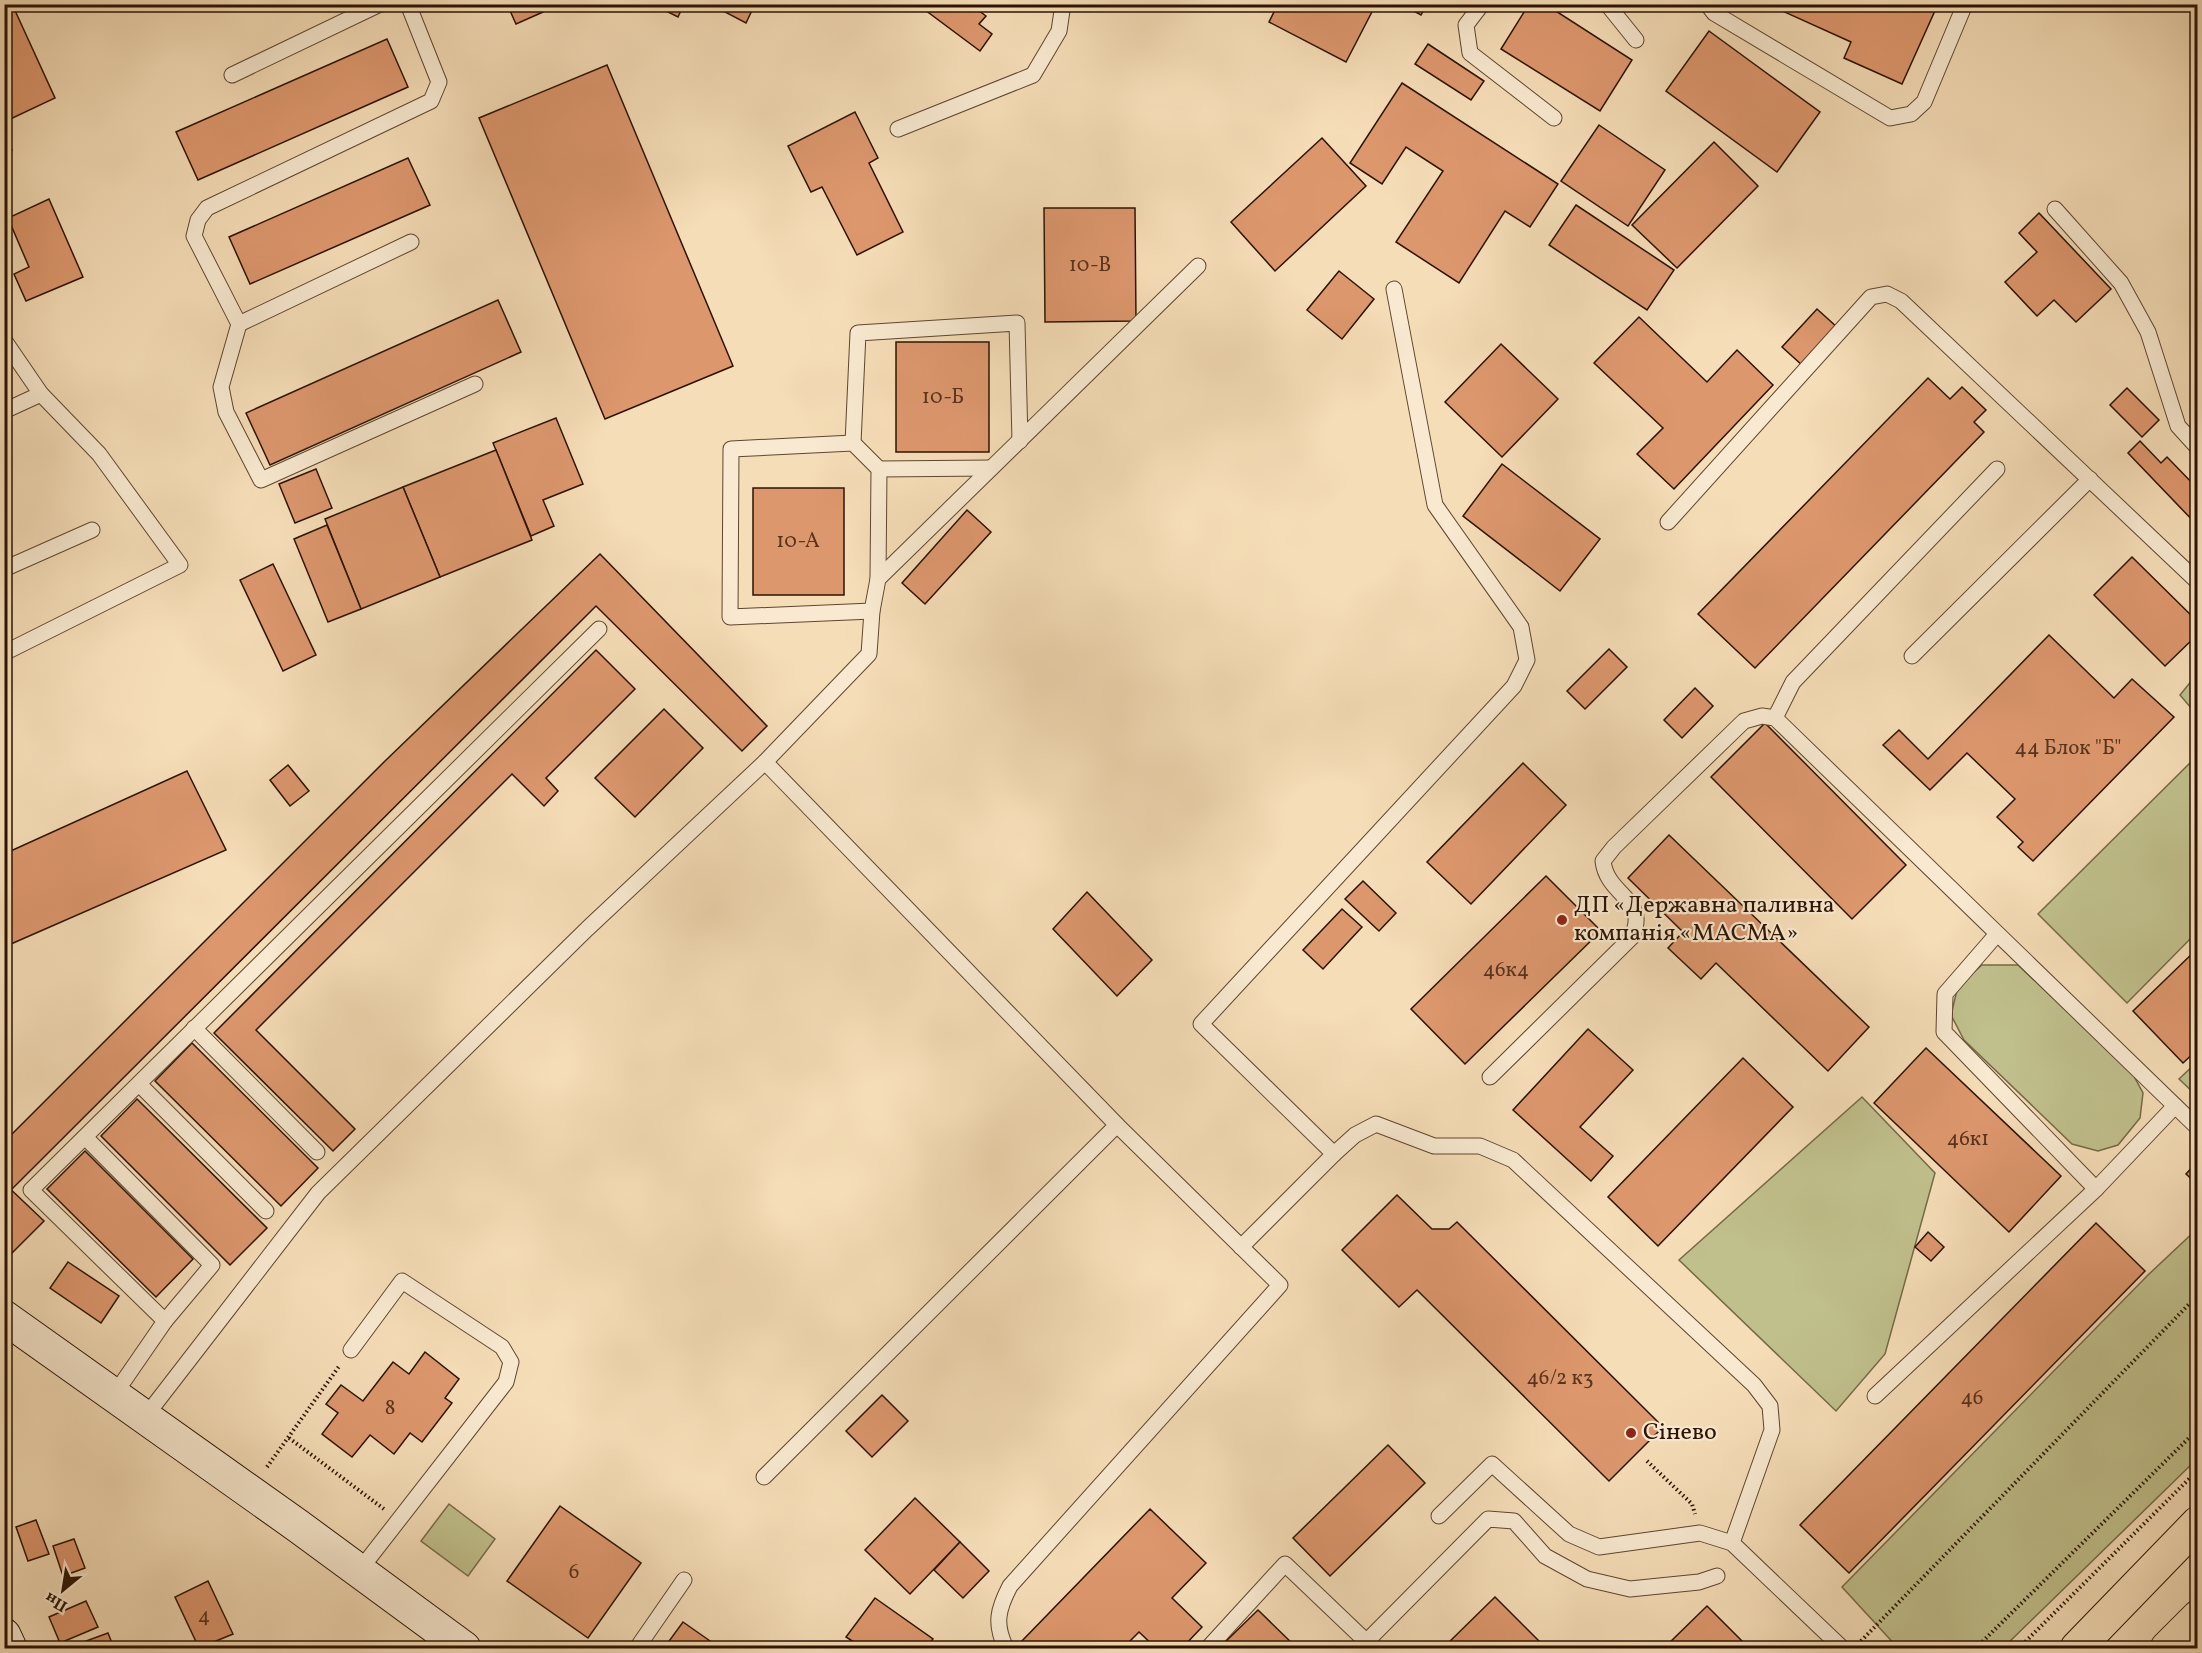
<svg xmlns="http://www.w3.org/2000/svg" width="2202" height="1653" font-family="Vollkorn,serif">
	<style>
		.green { fill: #c0c08c; stroke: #766a47; stroke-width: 1.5 }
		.building { fill: #dd976d; stroke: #2b1302; stroke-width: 1.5 }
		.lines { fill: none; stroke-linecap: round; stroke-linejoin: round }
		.lane-casing { stroke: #5e462f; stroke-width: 17 }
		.secondary-casing { stroke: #2b1302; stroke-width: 35 }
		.highway-casing { stroke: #2b1302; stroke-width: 35 }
		.path { stroke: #2b1302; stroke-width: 4; stroke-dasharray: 1.5 3; stroke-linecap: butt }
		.lane { stroke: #f8e9d0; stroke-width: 15 }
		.secondary { stroke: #f8e9d0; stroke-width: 33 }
		.highway { stroke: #f5ddb7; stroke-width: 33 }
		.poi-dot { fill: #8f2418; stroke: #f8e9d0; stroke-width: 2 }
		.labels { text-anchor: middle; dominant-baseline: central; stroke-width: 4.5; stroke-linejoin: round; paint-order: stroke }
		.number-label { font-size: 21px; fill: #58341d }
		.poi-label { font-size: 24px; fill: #2b1302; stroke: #f8e9d0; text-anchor: start }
	</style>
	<rect width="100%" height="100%" fill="#f5ddb7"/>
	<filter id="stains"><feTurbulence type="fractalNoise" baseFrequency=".00333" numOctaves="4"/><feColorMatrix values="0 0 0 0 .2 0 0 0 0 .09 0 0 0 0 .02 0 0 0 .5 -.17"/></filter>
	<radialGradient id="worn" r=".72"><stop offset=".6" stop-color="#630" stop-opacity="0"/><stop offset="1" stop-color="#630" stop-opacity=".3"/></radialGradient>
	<g class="green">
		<polygon points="2197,674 2197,715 2180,695"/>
		<polygon points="2197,756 2197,932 2127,1003 2038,914"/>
		<polygon points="1982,965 2018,965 2130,1069 2143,1093 2140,1118 2118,1145 2098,1151 2072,1144 1964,1040 1951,1015 1958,986"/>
		<polygon points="2197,1062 2197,1096 2179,1079"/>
		<polygon points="1862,1097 1935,1173 1885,1354 1836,1411 1679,1260"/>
		<polygon points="2197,1229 2197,1459 2003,1648 1898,1648 1842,1587 2148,1275"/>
		<polygon points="449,1504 495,1539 468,1576 421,1541"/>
	</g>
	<g class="building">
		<polygon points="4,4 12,4 55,98 4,122"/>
		<polygon points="507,4 540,4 543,12 516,24"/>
		<polygon points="652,4 684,4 678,17"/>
		<polygon points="729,4 755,4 746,23 725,12"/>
		<polygon points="917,4 970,4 986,16 979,24 992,34 980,51"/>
		<polygon points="1278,4 1376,4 1346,62 1269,22"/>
		<polygon points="1401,4 1427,4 1421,15"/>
		<polygon points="1529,4 1545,4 1632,60 1600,111 1501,49"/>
		<polygon points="1767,4 1938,4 1902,84 1844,58 1851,42"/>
		<polygon points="1709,31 1820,112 1777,172 1666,91"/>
		<polygon points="387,39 408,87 198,180 176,132"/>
		<polygon points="1428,44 1484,81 1471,100 1415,64"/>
		<polygon points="607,65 733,366 605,419 479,118"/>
		<polygon points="1402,83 1558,184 1530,227 1505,211 1459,283 1396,242 1443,171 1406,147 1382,184 1350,163"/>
		<polygon points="855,112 878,158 869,163 903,232 857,255 822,187 811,192 788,146"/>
		<polygon points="1599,125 1665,170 1628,226 1561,181"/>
		<polygon points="4,135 12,150 4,154"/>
		<polygon points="1322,138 1366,186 1275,271 1231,222"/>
		<polygon points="1714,142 1758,186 1677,268 1632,225"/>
		<polygon points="408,158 430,205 250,284 229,237"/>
		<polygon points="49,199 83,277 26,301 14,274 29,267 8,218"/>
		<polygon points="1576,205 1674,270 1647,310 1549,245"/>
		<polygon points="1044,208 1135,208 1136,321 1045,322"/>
		<polygon points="2039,213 2111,289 2076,322 2054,300 2037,316 2005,282 2037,252 2019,233"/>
		<polygon points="1339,271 1374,299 1342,339 1307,310"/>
		<polygon points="498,300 521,352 270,465 246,413"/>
		<polygon points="1817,309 1838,328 1803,366 1782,347"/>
		<polygon points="1639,317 1707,382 1737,350 1773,385 1674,489 1637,454 1663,428 1594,363"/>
		<rect x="896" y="342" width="93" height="110"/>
		<polygon points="1501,344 1558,399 1502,457 1445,402"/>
		<polygon points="1928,378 1950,399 1962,387 1986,410 1974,422 1984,432 1755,668 1698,614"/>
		<polygon points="2127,388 2159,420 2142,437 2110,405"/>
		<polygon points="556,418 583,484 543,500 554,526 531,536 493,443"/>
		<polygon points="2140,441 2161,463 2167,457 2198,489 2198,526 2128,453"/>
		<polygon points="496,450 532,540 440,577 403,487"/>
		<polygon points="1502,464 1600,539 1560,591 1463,516"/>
		<polygon points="316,469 332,508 295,523 279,484"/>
		<polygon points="403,487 440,577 361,609 325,519"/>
		<rect x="753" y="488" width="91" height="107"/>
		<polygon points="967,510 991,532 925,604 902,583"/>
		<polygon points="327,525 361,609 328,622 294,539"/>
		<polygon points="600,554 767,726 742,751 596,606 11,1190 4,1183 4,1142 385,761"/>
		<polygon points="2132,557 2198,622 2198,634 2165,666 2094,595"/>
		<polygon points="273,564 316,655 283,671 240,580"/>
		<polygon points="2049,635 2114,698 2132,679 2174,717 2033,861 2018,847 2023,842 1997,817 2015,799 1967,753 1930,790 1883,745 1899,730 1928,759"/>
		<polygon points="1609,649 1627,667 1585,709 1567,691"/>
		<polygon points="596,650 635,689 546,778 558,791 544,806 512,774 256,1030 355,1129 333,1151 214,1033"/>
		<polygon points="1695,688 1713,706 1682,738 1664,720"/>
		<polygon points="664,709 703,748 635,817 595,778"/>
		<polygon points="1765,723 1906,865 1852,919 1711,777"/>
		<polygon points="1523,763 1566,805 1471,904 1427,862"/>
		<polygon points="288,765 309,791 290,806 270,780"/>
		<polygon points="187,771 226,850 4,947 4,854"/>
		<polygon points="1669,835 1869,1027 1828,1071 1716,963 1701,979 1668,948 1683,932 1628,878"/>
		<polygon points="1546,876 1601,931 1465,1064 1411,1009"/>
		<polygon points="1363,881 1396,913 1379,931 1345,899"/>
		<polygon points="1087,892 1152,960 1117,996 1053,929"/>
		<polygon points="1342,909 1362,927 1323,969 1303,950"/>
		<polygon points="2198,948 2198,1049 2183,1063 2133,1011"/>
		<polygon points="1588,1029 1633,1070 1580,1127 1613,1156 1591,1181 1513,1110"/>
		<polygon points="192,1043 318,1168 281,1206 155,1081"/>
		<polygon points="1926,1048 2061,1176 2009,1232 1874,1103"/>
		<polygon points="1743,1058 1793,1107 1658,1246 1608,1197"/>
		<polygon points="137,1099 267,1228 230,1265 101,1136"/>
		<polygon points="85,1151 193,1259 156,1297 47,1189"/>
		<polygon points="2198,1161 2198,1185 2186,1174"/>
		<polygon points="4,1183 44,1221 9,1256 4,1251"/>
		<polygon points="1397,1195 1432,1229 1449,1229 1457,1222 1663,1427 1609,1481 1417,1290 1399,1307 1342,1250"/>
		<polygon points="2096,1223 2145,1271 1849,1573 1800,1525"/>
		<polygon points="1928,1232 1944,1247 1931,1261 1915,1247"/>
		<polygon points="68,1262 119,1296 101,1323 50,1288"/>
		<polygon points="425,1352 459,1379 445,1398 452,1403 422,1442 410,1433 394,1454 370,1435 352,1457 322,1434 338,1413 326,1404 341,1385 363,1401 393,1362 409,1374"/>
		<polygon points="882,1395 908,1421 872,1457 846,1431"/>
		<polygon points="1388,1445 1425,1483 1330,1576 1293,1538"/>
		<polygon points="915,1498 960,1542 910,1594 865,1550"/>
		<polygon points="560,1506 641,1563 588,1638 507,1581"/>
		<polygon points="1150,1509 1206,1563 1172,1598 1202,1627 1182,1648 1156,1648 1139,1632 1123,1648 1026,1648 1020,1643"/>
		<polygon points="36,1520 49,1554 28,1561 16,1527"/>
		<polygon points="74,1539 85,1568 63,1576 53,1546"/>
		<polygon points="960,1542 989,1571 963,1598 934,1570"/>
		<polygon points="208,1581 233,1634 199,1648 175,1597"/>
		<polygon points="1495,1597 1546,1648 1443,1648"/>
		<polygon points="875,1598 933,1639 926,1648 863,1648 846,1637"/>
		<polygon points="86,1601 98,1627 60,1643 49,1617"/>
		<polygon points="1707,1606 1749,1648 1664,1648"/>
		<polygon points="1258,1610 1297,1648 1219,1648"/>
		<polygon points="683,1622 720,1648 664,1648"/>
		<polygon points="108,1633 114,1648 79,1648 78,1644"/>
	</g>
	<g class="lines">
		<g class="lane-casing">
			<g id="lane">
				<polyline points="408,4 439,82 431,101 207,208 198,220 194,236 239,324 221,387 226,412 261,480 475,384"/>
				<polyline points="1482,4 1466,25 1470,53 1554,118"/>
				<polyline points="1607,4 1636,40"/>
				<polyline points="1707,4 1714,13 1890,118 1911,114 1924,102 1965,4"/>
				<polyline points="232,75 380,4"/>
				<polyline points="898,129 1033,75 1059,31 1063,4"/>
				<polyline points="2055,209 2121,283 2148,332 2178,426 2198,448"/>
				<polyline points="1394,289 1435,505 1521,627 1527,660 1514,686 1201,1024 1334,1154 1355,1135 1376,1124 1434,1146 1480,1146 1513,1160 1754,1385 1770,1406 1772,1430 1732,1543"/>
				<polyline points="239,324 411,242"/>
				<polyline points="4,340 41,394 99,454 180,565 4,653"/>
				<polyline points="4,411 41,394"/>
				<polyline points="853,443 858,333 1017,323 1020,441"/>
				<polyline points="879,469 991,468"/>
				<polyline points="1668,522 1871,297 1887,294 1901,301 2198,582"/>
				<polyline points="4,569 92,530"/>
				<polyline points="872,611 730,617 731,449 853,443 879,469 878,579"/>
				<polyline points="1912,656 2090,479"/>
				<polyline points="1775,718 1793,682 1997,469"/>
				<path d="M765 762 1117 1125 1280 1285 1010 1586C998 1609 994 1624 1006 1648"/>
				<polyline points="1997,934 1945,994 1944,1032 2096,1189"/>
				<polyline points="194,1028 317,1152"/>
				<path d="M1490 1077 1631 938C1651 899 1607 897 1603 861L1614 847 1744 721 1762 716 1775 718 2198 1128"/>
				<polyline points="139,1084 266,1211"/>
				<polyline points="85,1137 212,1265 165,1321"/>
				<polyline points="1241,1247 1334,1154"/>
				<polyline points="351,1350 402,1281 502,1347 511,1362 506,1382 359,1571"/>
				<polyline points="114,1395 165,1321 31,1190 599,629"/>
				<polyline points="1875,1396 2096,1189 2175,1106"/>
				<polyline points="145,1417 318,1193 587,929 765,762 869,654 872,611 878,579 1198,266"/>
				<polyline points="764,1477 1117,1125"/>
				<polyline points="1439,1516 1492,1464 1569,1534 1599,1547 1700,1533 1732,1543 1842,1648"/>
				<polyline points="1366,1642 1488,1519 1514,1521 1545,1556 1587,1579 1630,1589 1699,1582 1717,1576"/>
				<polyline points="637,1648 684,1580"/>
				<polyline points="1208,1648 1285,1564 1373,1648"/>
			</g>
		</g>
		<g class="secondary-casing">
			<g id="secondary">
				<polyline points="4,1317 298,1526 464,1648"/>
				<polyline points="4,1635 10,1648"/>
			</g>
		</g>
		<g class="highway-casing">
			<g id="highway">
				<polyline points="2077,1648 2198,1523"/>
				<polyline points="2167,1648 2198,1617"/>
			</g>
		</g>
		<g class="path">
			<polyline points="289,1438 384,1509"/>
			<polyline points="1647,1461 1692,1504 1695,1514"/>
			<polyline points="267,1467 340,1365"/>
			<polyline points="1861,1641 2198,1295"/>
			<polyline points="1976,1648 2198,1429"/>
			<polyline points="2019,1648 2198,1470"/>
		</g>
		<use href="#lane" class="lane"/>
		<use href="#secondary" class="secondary"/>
		<use href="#highway" class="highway"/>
	</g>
	<g class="poi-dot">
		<circle cx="1562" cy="920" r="6"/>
		<circle cx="1631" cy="1433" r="6"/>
	</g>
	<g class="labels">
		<g class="number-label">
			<text x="1090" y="265">10-В</text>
			<text x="943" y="397">10-Б</text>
			<text x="798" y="541">10-А</text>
			<text x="2068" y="748">44 Блок "Б"</text>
			<text x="1506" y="970">46к4</text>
			<text x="1968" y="1139">46к1</text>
			<text x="1560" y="1378">46/2 к3</text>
			<text x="1972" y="1398">46</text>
			<text x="390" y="1408">8</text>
			<text x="574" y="1572">6</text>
			<text x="204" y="1616">4</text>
		</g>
		<g class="poi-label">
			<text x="1574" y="906">ДП «Державна паливна<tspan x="1574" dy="28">компанія «МАСМА»</tspan></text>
			<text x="1643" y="1433">Сінево</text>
		</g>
	</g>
	<rect width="2202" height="1653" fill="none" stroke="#f5ddb7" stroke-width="24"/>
	<rect x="6" y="6" width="2190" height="1641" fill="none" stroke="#2b1302" stroke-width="3"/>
	<rect x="12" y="12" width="2178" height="1629" fill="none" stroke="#2b1302" stroke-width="1.5"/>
	<g transform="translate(63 1590) rotate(210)" stroke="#f8e9d0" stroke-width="4.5" paint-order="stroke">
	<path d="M0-4.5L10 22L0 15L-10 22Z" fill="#2b1302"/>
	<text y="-9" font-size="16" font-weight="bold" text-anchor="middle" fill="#2b1302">Пн</text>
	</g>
	<rect width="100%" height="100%" filter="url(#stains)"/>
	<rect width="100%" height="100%" fill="url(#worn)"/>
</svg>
